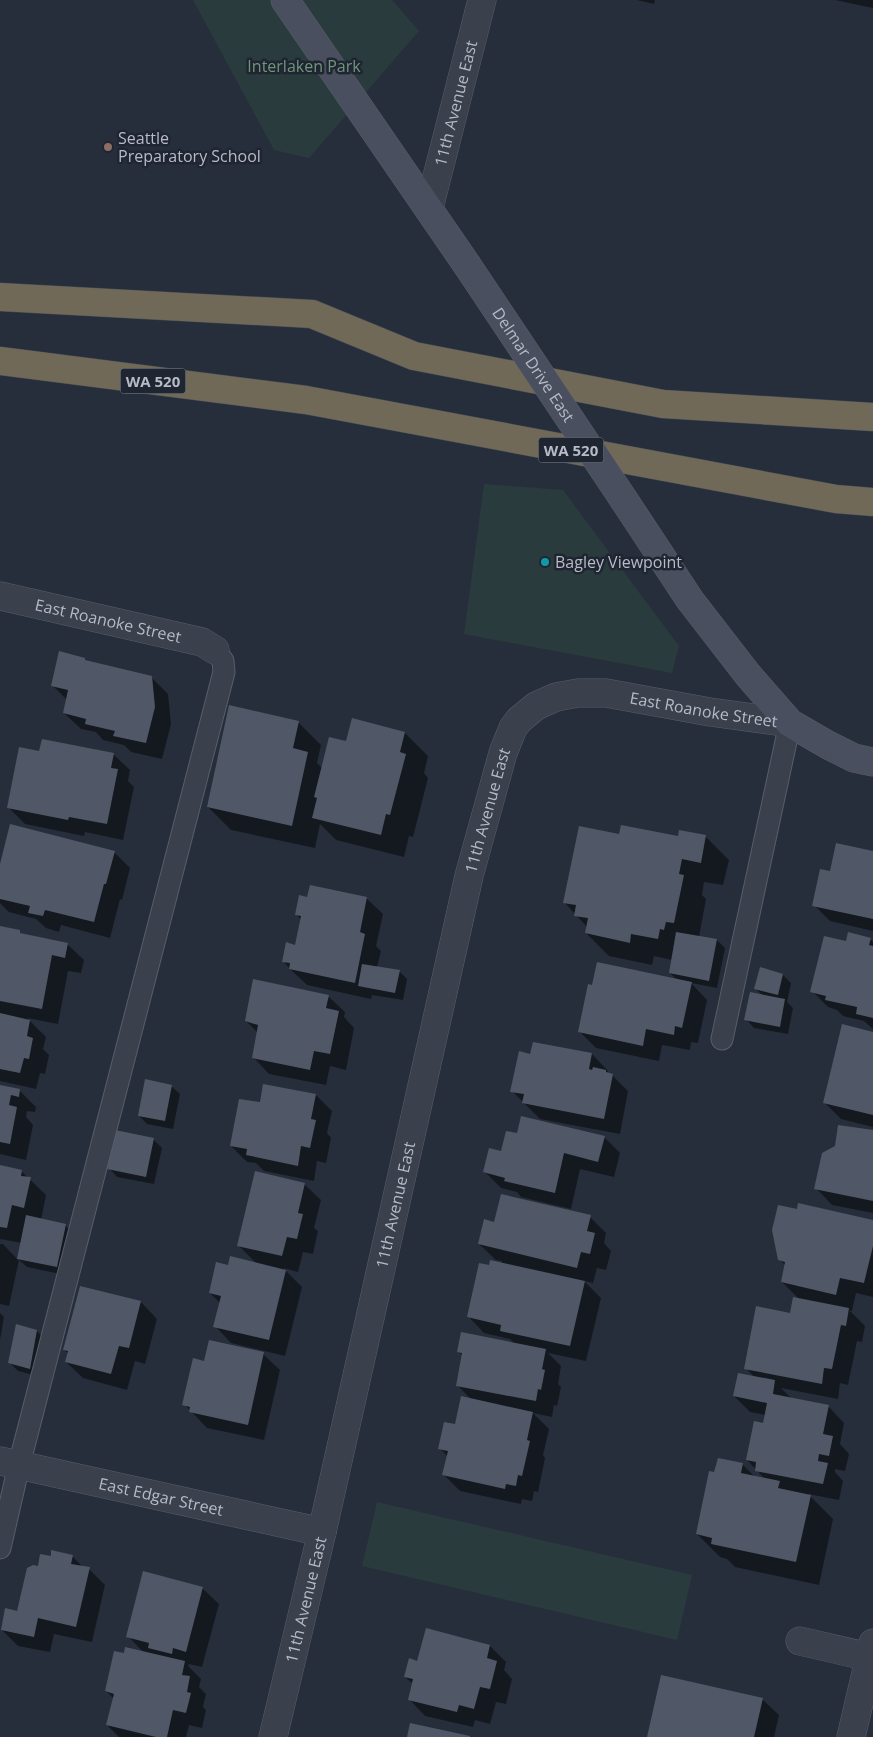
<svg xmlns="http://www.w3.org/2000/svg" width="873" height="1737" font-family="'Open Sans',sans-serif">
	<style>
		.green { fill: #293b3d }
		.shadow { fill: #0007 }
		.building { fill: #505867 }
		.lines { fill: none; stroke-linecap: round; stroke-linejoin: round }
		.lane-casing { stroke: #585e6a; stroke-width: 23 }
		.street-casing { stroke: #585e6a; stroke-width: 29 }
		.secondary-casing { stroke: #585e6a; stroke-width: 29 }
		.highway-casing { stroke: #454b57; stroke-width: 29 }
		.lane { stroke: #3a404c; stroke-width: 21 }
		.street { stroke: #3a404c; stroke-width: 28 }
		.secondary { stroke: #494f5e; stroke-width: 28 }
		.highway { stroke: #716958; stroke-width: 28 }
		.secondary-bridge-casing { stroke: #585e6a; stroke-width: 29; stroke-linecap: butt }
		.secondary-bridge { stroke: #494f5e; stroke-width: 28 }
		.education-dot { fill: #8d6e63; stroke: #1f2531; stroke-width: 2 }
		.culture-dot { fill: #0f9aa8; stroke: #1f2531; stroke-width: 2 }
		.labels { text-anchor: middle; dominant-baseline: central; stroke-width: 5; stroke-linejoin: round; paint-order: stroke }
		.shield { fill: #1f2531; stroke: #898e9a; stroke-width: 1 }
		.shield-label { font-size: 15px; font-weight: bold; fill: #b6bbc7 }
		.park-label { font-size: 16px; fill: #70957b; stroke: #1f2531 }
		.street-label { font-size: 16px; fill: #b6bbc7; stroke: #1f2531 }
		.poi-label { font-size: 16px; fill: #b6bbc7; stroke: #1f2531; text-anchor: start }
	</style>
	<rect width="100%" height="100%" fill="#272e3b"/>
	<g class="green">
		<polygon points="193,0 392,0 419,31 309,158 274,150"/>
		<polygon points="484,484 563,490 679,646 672,673 464,634"/>
		<polygon points="377,1502 692,1575 677,1640 362,1566"/>
	</g>
	<g class="shadow">
		<polygon points="637,0 655,0 654,4"/>
		<polygon points="835,0 873,0 873,8"/>
		<polygon points="84,659 87,662 152,678 168,694 171,724 162,759 131,752 124,745 103,740 96,732 81,729 64,713 67,700 52,685"/>
		<polygon points="353,720 405,733 428,756 424,773 428,778 413,837 409,836 404,857 336,840 320,824 315,848 231,830 208,807 298,722 321,745 317,763 322,768 347,743"/>
		<polygon points="40,752 113,754 130,770 128,781 134,787 123,840 85,832 84,836 25,824 9,808"/>
		<polygon points="680,831 706,837 729,860 723,885 704,882 702,895 706,899 699,937 717,940 725,948 717,988 691,983 707,1000 698,1043 691,1042 690,1050 662,1045 659,1061 596,1048 580,1032 677,980 670,973 672,960 654,956 652,965 609,956 586,933 587,927 564,902 620,835 679,838"/>
		<polygon points="114,852 130,868 122,900 120,899 110,938 61,925 59,932 46,928 36,919 9,912 0,903 0,869"/>
		<polygon points="873,853 873,931 830,921 814,905 831,872"/>
		<polygon points="308,898 366,898 383,914 376,946 381,951 377,967 399,971 407,979 403,1000 372,995 371,999 307,985 290,969 283,961 296,946 301,920 296,914"/>
		<polygon points="0,927 19,931 23,936 67,944 84,960 81,973 68,971 58,1024 27,1018 46,1037 43,1049 49,1055 45,1074 40,1073 36,1089 0,1081"/>
		<polygon points="870,939 873,942 873,1029 864,1021 843,1016 837,1010 828,1007 812,991 847,943"/>
		<polygon points="761,969 783,975 791,983 787,1002 793,1008 788,1034 754,1028 746,1019 763,996 756,989"/>
		<polygon points="328,996 345,1012 344,1017 354,1028 346,1070 330,1066 326,1085 269,1074 253,1057 258,1033 246,1021"/>
		<polygon points="873,1033 873,1127 841,1119 825,1103"/>
		<polygon points="592,1054 608,1071 607,1073 612,1075 628,1091 620,1134 540,1119 512,1091 531,1055"/>
		<polygon points="0,1086 20,1091 36,1107 35,1112 27,1111 26,1117 33,1125 26,1160 0,1154"/>
		<polygon points="171,1086 180,1094 173,1129 147,1124 139,1116"/>
		<polygon points="316,1095 332,1111 327,1133 331,1138 326,1163 317,1161 314,1181 264,1171 256,1163 247,1162 231,1146 261,1104"/>
		<polygon points="873,1132 873,1213 832,1205 816,1188"/>
		<polygon points="518,1135 604,1137 620,1153 614,1177 580,1169 571,1209 521,1197 517,1192 501,1188 485,1172"/>
		<polygon points="153,1139 162,1148 154,1184 117,1177 109,1168"/>
		<polygon points="0,1167 21,1171 46,1195 41,1220 65,1225 73,1233 65,1275 27,1267 19,1260 9,1306 0,1304 0,1244 3,1244 18,1260 22,1243 0,1239"/>
		<polygon points="304,1184 321,1200 314,1228 318,1231 313,1254 303,1252 298,1272 283,1268 302,1287 285,1356 231,1343 215,1326 220,1303 210,1293 229,1267 257,1264 239,1246"/>
		<polygon points="590,1217 606,1233 604,1243 611,1251 606,1270 597,1268 593,1283 584,1281 601,1298 586,1361 548,1353 561,1366 558,1384 561,1387 557,1406 554,1405 552,1417 533,1413 549,1429 543,1455 545,1458 538,1492 534,1491 532,1501 522,1499 521,1504 460,1491 444,1475 448,1457 440,1448 471,1399 457,1385 463,1356 459,1352 515,1344 510,1339 484,1333 468,1316 490,1266 501,1264 502,1261 496,1260 479,1244 495,1223"/>
		<polygon points="873,1221 873,1297 856,1293 852,1311 849,1310 865,1326 862,1342 857,1341 848,1385 840,1383 838,1399 781,1388 791,1398 828,1406 844,1423 840,1444 849,1454 845,1471 835,1469 835,1472 843,1481 839,1500 808,1494 833,1519 819,1585 735,1567 727,1559 720,1557 697,1534 715,1474 742,1464 755,1477 765,1479 747,1460 764,1424 765,1415 750,1412 734,1396 755,1378 746,1368 791,1314 800,1300 782,1282 786,1266 779,1259"/>
		<polygon points="141,1302 157,1319 145,1364 135,1361 127,1390 83,1378 66,1362 69,1354 64,1350"/>
		<polygon points="0,1313 4,1317 0,1340"/>
		<polygon points="37,1331 45,1339 38,1376 18,1371 10,1363"/>
		<polygon points="263,1354 280,1370 264,1440 207,1428 184,1404 205,1362"/>
		<polygon points="72,1556 83,1567 89,1569 105,1585 92,1642 54,1634 50,1652 18,1646 2,1630 18,1612 39,1567"/>
		<polygon points="202,1588 219,1604 202,1667 189,1664 188,1666 201,1679 199,1687 206,1694 203,1707 206,1710 202,1728 189,1725 186,1737 119,1737 107,1725 114,1699 106,1691 125,1654 144,1653 128,1636"/>
		<polygon points="490,1646 506,1662 504,1670 512,1679 506,1704 496,1702 490,1724 475,1720 473,1727 425,1716 409,1699 413,1684 405,1677 418,1663"/>
		<polygon points="762,1699 779,1715 774,1737 648,1737"/>
	</g>
	<g class="building">
		<polygon points="59,651 85,658 85,660 152,676 155,707 146,743 113,736 115,731 85,724 86,719 63,713 68,690 51,686"/>
		<polygon points="229,705 299,721 293,748 308,752 292,826 207,807"/>
		<polygon points="352,718 405,732 400,752 406,754 390,815 386,814 381,835 312,818 317,798 314,797 329,737 346,741"/>
		<polygon points="42,739 114,753 111,768 118,769 107,824 69,817 68,820 7,808 19,747 39,751"/>
		<polygon points="10,824 115,851 106,884 104,884 94,922 45,910 43,916 28,913 30,906 0,899 0,864"/>
		<polygon points="621,825 678,836 679,830 706,835 701,863 682,859 679,874 684,875 674,923 666,922 664,930 660,929 658,939 631,934 630,943 585,933 588,918 574,916 576,905 563,903 579,826 619,834"/>
		<polygon points="836,843 873,851 873,919 812,906 820,869 830,871"/>
		<polygon points="310,885 367,897 360,932 365,934 355,983 289,969 290,963 282,962 286,942 295,945 301,916 295,915 299,895 307,897"/>
		<polygon points="0,926 20,930 20,933 68,943 65,958 52,955 42,1009 0,1001"/>
		<polygon points="676,932 717,939 709,981 669,973"/>
		<polygon points="848,932 871,938 869,945 873,946 873,1018 856,1014 857,1007 825,1000 826,996 810,992 824,936 846,941"/>
		<polygon points="597,962 692,982 682,1028 675,1026 674,1035 646,1029 643,1046 578,1032 588,984 592,985"/>
		<polygon points="362,964 400,970 395,993 358,986"/>
		<polygon points="760,967 783,974 778,995 754,989"/>
		<polygon points="253,979 329,995 326,1008 339,1011 330,1054 314,1051 310,1070 252,1058 258,1025 245,1021"/>
		<polygon points="750,992 785,999 780,1027 744,1020"/>
		<polygon points="0,1013 30,1020 27,1036 33,1038 29,1059 24,1058 20,1073 0,1069"/>
		<polygon points="842,1024 873,1032 873,1115 823,1103"/>
		<polygon points="533,1042 592,1053 589,1069 592,1070 593,1067 606,1070 606,1072 613,1074 604,1119 522,1103 524,1094 510,1092 519,1051 530,1054"/>
		<polygon points="145,1079 172,1085 165,1121 138,1116"/>
		<polygon points="263,1084 316,1094 311,1119 316,1120 310,1148 301,1146 298,1166 246,1155 247,1149 230,1146 239,1099 260,1102"/>
		<polygon points="0,1085 20,1089 19,1097 11,1095 9,1105 17,1107 10,1144 0,1142"/>
		<polygon points="521,1116 605,1136 598,1162 564,1153 555,1193 504,1181 505,1178 483,1172 489,1148 501,1151 506,1131 517,1133"/>
		<polygon points="838,1125 873,1130 873,1201 814,1189 822,1153 835,1146"/>
		<polygon points="115,1130 154,1138 146,1177 107,1169"/>
		<polygon points="0,1165 22,1170 21,1176 31,1177 24,1208 12,1205 7,1228 0,1227"/>
		<polygon points="255,1171 305,1183 298,1213 303,1214 297,1239 287,1237 282,1256 237,1246"/>
		<polygon points="501,1194 591,1215 587,1231 595,1233 590,1254 581,1252 577,1268 478,1244 484,1219 494,1222"/>
		<polygon points="798,1203 873,1220 873,1246 864,1283 840,1278 836,1295 781,1282 785,1262 778,1260 772,1230 778,1205 797,1209"/>
		<polygon points="26,1215 66,1224 57,1267 17,1259"/>
		<polygon points="230,1256 286,1270 269,1340 213,1327 221,1296 209,1293 216,1262 228,1265"/>
		<polygon points="490,1260 585,1281 570,1346 500,1331 501,1325 467,1317 479,1263 489,1265"/>
		<polygon points="80,1286 141,1301 129,1348 119,1346 111,1374 65,1362 68,1351 63,1350"/>
		<polygon points="793,1297 849,1308 846,1326 841,1325 832,1369 824,1368 822,1384 744,1369 756,1306 790,1313"/>
		<polygon points="16,1324 37,1330 30,1369 8,1363"/>
		<polygon points="461,1332 546,1349 542,1369 545,1370 541,1390 538,1389 536,1401 456,1386 462,1353 457,1352"/>
		<polygon points="209,1340 264,1352 248,1425 189,1412 190,1407 182,1405 193,1358 204,1361"/>
		<polygon points="738,1373 775,1380 773,1394 829,1405 823,1434 833,1436 829,1456 819,1454 818,1461 828,1463 823,1484 755,1471 756,1462 746,1460 754,1421 763,1423 767,1403 733,1396"/>
		<polygon points="461,1396 533,1412 527,1440 530,1441 522,1476 518,1475 516,1486 506,1484 505,1489 442,1475 448,1451 438,1449 444,1422 455,1424"/>
		<polygon points="718,1458 743,1463 741,1473 780,1481 778,1488 811,1495 796,1562 711,1544 712,1538 696,1534 709,1471 714,1472"/>
		<polygon points="51,1550 73,1555 71,1564 90,1567 76,1627 38,1618 34,1637 1,1630 5,1608 17,1611 27,1568 33,1565 38,1566 40,1554 51,1556"/>
		<polygon points="143,1571 203,1587 186,1652 173,1648 172,1654 148,1648 149,1643 126,1637"/>
		<polygon points="426,1628 490,1645 487,1658 497,1661 490,1689 480,1687 474,1709 459,1705 457,1712 408,1700 413,1679 404,1677 409,1658 417,1661"/>
		<polygon points="125,1647 185,1661 182,1675 190,1676 187,1692 191,1693 186,1713 173,1710 167,1737 156,1737 106,1725 114,1694 105,1691 114,1651 124,1653"/>
		<polygon points="661,1675 763,1698 754,1737 647,1737"/>
		<polygon points="410,1723 470,1736 470,1737 407,1737"/>
	</g>
	<g class="lines">
		<g class="lane-casing">
			<g id="lane">
				<polyline points="722,1039 790,723"/>
				<polyline points="0,1548 19,1465 224,672 223,661 215,650"/>
			</g>
		</g>
		<g class="street-casing">
			<g id="street">
				<path id="s1" d="M429 208 482 0"/>
				<path id="s2" d="M0 596 202 642 215 650"/>
				<path id="s3" d="M0 1461 322 1532"/>
				<polyline points="800,1641 873,1658"/>
				<path id="s4" d="M273 1737 322 1532 469 876 503 753 513 728 519 720 536 706 556 697 578 693H606L710 712 790 723"/>
				<polyline points="851,1737 873,1643"/>
			</g>
		</g>
		<g class="secondary-casing">
			<g id="secondary">
				<polyline points="285,0 467,265"/>
				<polyline points="624,500 690,600 748,675 790,723 828,745 854,758 873,762"/>
			</g>
		</g>
		<g class="highway-casing">
			<g id="highway">
				<polyline points="0,297 312,314 414,356 663,404 873,417"/>
				<polyline points="0,361 306,400 836,499 873,502"/>
			</g>
		</g>
		<use href="#lane" class="lane"/>
		<use href="#street" class="street"/>
		<use href="#secondary" class="secondary"/>
		<use href="#highway" class="highway"/>
		<g class="secondary-bridge-casing">
			<g id="secondary-bridge">
				<path id="s5" d="M467 265 624 500"/>
			</g>
		</g>
		<use href="#secondary-bridge" class="secondary-bridge"/>
	</g>
	<circle class="education-dot" cx="108" cy="147" r="5"/>
	<circle class="culture-dot" cx="545" cy="562" r="5"/>
	<g class="labels">
		<g class="shield">
			<rect x="120.5" y="368.5" width="65" height="25" rx="4"/>
			<rect x="538.5" y="437.5" width="65" height="25" rx="4"/>
		</g>
		<g class="shield-label">
			<text x="153" y="381">WA 520</text>
			<text x="571" y="450">WA 520</text>
		</g>
		<g class="park-label">
			<text x="304" y="66">Interlaken Park</text>
		</g>
		<g class="street-label">
			<text stroke="none"><textPath href="#s1" startOffset="108">11th Avenue East</textPath></text>
			<text stroke="none"><textPath href="#s5" startOffset="120">Delmar Drive East</textPath></text>
			<text stroke="none"><textPath href="#s2" startOffset="111">East Roanoke Street</textPath></text>
			<text stroke="none"><textPath href="#s4" startOffset="1241">East Roanoke Street</textPath></text>
			<text stroke="none"><textPath href="#s4" startOffset="951">11th Avenue East</textPath></text>
			<text stroke="none"><textPath href="#s4" startOffset="546">11th Avenue East</textPath></text>
			<text stroke="none"><textPath href="#s3" startOffset="165">East Edgar Street</textPath></text>
			<text stroke="none"><textPath href="#s4" startOffset="141">11th Avenue East</textPath></text>
		</g>
		<g class="poi-label">
			<text x="118" y="138">Seattle<tspan x="118" dy="18">Preparatory School</tspan></text>
			<text x="555" y="562">Bagley Viewpoint</text>
		</g>
	</g>
</svg>
